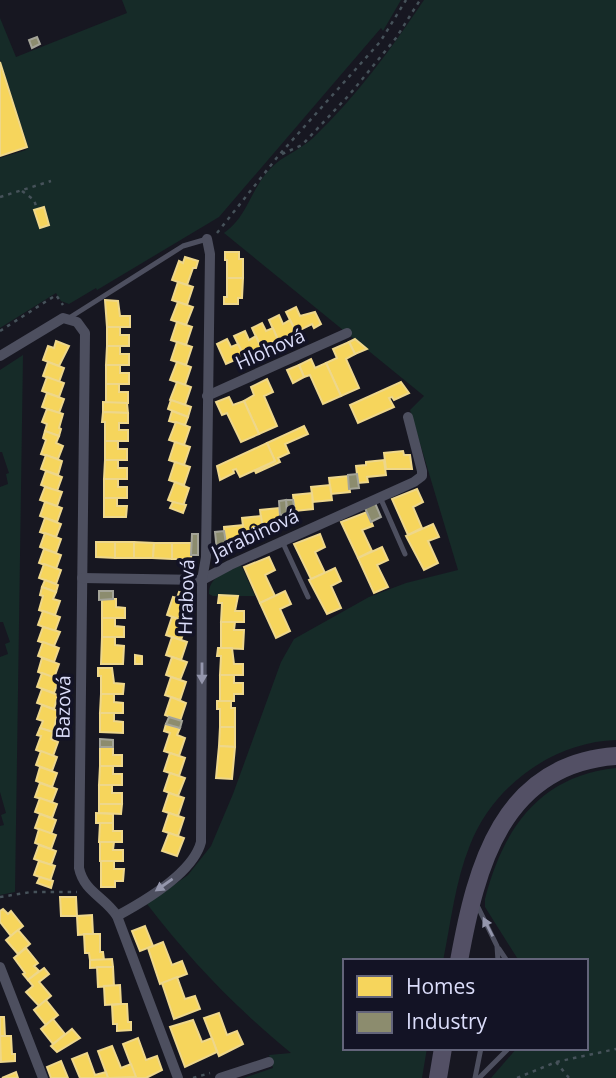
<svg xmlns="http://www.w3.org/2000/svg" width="616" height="1078" font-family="'Open Sans',sans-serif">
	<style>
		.green { fill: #162b28; fill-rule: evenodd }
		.homes { fill: #f6d55c; stroke: #eed78b; stroke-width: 2 }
		.industry { fill: #8c8c6e; stroke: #a4a498; stroke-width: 2 }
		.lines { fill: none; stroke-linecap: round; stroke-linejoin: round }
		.path { stroke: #46525a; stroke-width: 2.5; stroke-dasharray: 3.5 5; stroke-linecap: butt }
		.lane { stroke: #4d4f5f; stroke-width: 5 }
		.street { stroke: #4d4f5f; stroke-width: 10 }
		.primary { stroke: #535065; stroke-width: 18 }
		.oneway { fill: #9496ac }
		.labels { text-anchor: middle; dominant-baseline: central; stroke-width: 7; stroke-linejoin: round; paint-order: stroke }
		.street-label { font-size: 19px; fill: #dbddfa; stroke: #131325 }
	</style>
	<rect width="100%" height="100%" fill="#171721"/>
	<g class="green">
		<path d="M122 0H401L383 31 381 28 219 217 97 290 96 288 69 304 61 301 56 293 0 328V158L26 150 28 147 0 60V18L16 57 127 13ZM43 207 49 225 40 228 34 210Z"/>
		<path d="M424 0H616V740C553 742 493 786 470 845 455 882 451 922 443 961H345V1048H427L422 1078H244L273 1068 269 1055 291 1053C235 1007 191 961 147 904L188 875 211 846 233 794 281 662 294 639 369 597 406 583 458 570 410 410 424 396 224 233C248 216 250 190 270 169 282 156 300 150 313 138 356 97 391 49 424 0Z"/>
		<polygon points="23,355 15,892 0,895 0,826 4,825 1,815 6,813 0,792 0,657 8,654 5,644 10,642 3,622 0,622 0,487 8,484 6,474 9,473 2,452 0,452 0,370"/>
		<path d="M241 565 255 596H213L209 594C209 576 226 572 241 565Z"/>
		<path d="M616 768V1078H491L517 1048H586V961H519L485 907V899C503 829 539 776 616 768Z"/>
	</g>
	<g class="homes">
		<polygon points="0,62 27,147 0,156"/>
		<polygon points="44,207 49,225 40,228 34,210"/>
		<polygon points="225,252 239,252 239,259 243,259 243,278 227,278 227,260 225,260"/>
		<polygon points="185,257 198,261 196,268 193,268 187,285 172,280 179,261 183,263"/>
		<polygon points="227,278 243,278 242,298 238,298 238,304 224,304 224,297 227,297"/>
		<polygon points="178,282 193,287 187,305 172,300"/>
		<polygon points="105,300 118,301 120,316 130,316 130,327 107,327"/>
		<polygon points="178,302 193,307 186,325 171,320"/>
		<polygon points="296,307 300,316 315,312 321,324 314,328 312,324 296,332 286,312"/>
		<polygon points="279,315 283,324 290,320 296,332 278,340 269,320"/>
		<polygon points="177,322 192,327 186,345 171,340"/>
		<polygon points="262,323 266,331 273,328 278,340 261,348 252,328"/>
		<polygon points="107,327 120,327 120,335 129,335 129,346 107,346"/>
		<polygon points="245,331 249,340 256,336 261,348 244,356 234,336"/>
		<polygon points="227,339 231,347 238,344 244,356 226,364 217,344"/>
		<polygon points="355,339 367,349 355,354 349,342"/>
		<polygon points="56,341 69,346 59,366 43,360 48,346 54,348"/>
		<polygon points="177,342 192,347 186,365 171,360"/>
		<polygon points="349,342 355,354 346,359 359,388 341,396 326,363 337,358 333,349"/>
		<polygon points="107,346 120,346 120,354 129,354 129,365 106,365"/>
		<polygon points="311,359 315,368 326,363 341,396 323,404 310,375 304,377 299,365"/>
		<polygon points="48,362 64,368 59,382 43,376"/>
		<polygon points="177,362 191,367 185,385 170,380"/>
		<polygon points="106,365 120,365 120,373 129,373 129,384 106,384"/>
		<polygon points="299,365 304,377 293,383 287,370"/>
		<polygon points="47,377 64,383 59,397 42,391"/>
		<polygon points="267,379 273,392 264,396 277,426 259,434 244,401 254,395 251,387"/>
		<polygon points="177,382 191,387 185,405 170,400"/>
		<polygon points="401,382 409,393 394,400 392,397 389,398 394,407 358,423 350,405"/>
		<polygon points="106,384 119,384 119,392 128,392 128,403 106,403"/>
		<polygon points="47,393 64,399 59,413 42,407"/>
		<polygon points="229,397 233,405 244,401 259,434 241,442 227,413 222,415 216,402"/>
		<polygon points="171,400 191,407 188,417 168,409"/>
		<polygon points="103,402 127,403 128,413 103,412"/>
		<polygon points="47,409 63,414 59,428 61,429 59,436 45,431 47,424 42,422"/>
		<polygon points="172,411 188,417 185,425 169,421"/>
		<polygon points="103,412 128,413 128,423 119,423 119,430 128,430 128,441 105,441 105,422 102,422"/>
		<polygon points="176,422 190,427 184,445 169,440"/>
		<polygon points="304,426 308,434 285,444 289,453 278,458 280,462 256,473 255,471 275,461 267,443"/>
		<polygon points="45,431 59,436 56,443 63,446 58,459 41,454 46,440 43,438"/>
		<polygon points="105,441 118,441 118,449 127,449 127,460 105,460"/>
		<polygon points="175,442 190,447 184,465 169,460"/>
		<polygon points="267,443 275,461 240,477 236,469 233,470 234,473 220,480 217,466"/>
		<polygon points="403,451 404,455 410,455 412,469 386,469 384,453"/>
		<polygon points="46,455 62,461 58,475 41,469"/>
		<polygon points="105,460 118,460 118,468 127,468 127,479 104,479"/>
		<polygon points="384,460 386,475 367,477 368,482 358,483 356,466 366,465 366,462"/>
		<polygon points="175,462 190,467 184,485 169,480"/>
		<polygon points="46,471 62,477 57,491 41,485"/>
		<polygon points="348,476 350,492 331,494 329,478"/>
		<polygon points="104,479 118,479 118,487 127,487 127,498 104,498"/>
		<polygon points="175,482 189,488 183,506 168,500"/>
		<polygon points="330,485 332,500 313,502 311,487"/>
		<polygon points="45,487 62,492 57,506 40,500"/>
		<polygon points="417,489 423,502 413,507 422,528 408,535 392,499"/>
		<polygon points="312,493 313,509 295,511 293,495"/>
		<polygon points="104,498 117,498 117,506 127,506 126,517 104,517"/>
		<polygon points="45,502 62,508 57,522 40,516"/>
		<polygon points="173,502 186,505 183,513 170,508"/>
		<polygon points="279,508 281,524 262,526 260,510"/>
		<polygon points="367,512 373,526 362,530 372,551 358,558 341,522"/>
		<polygon points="261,516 263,532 244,534 242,518"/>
		<polygon points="45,518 61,524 56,537 40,532"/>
		<polygon points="433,524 439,537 428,541 438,563 424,570 406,536"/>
		<polygon points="243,525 245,540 225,542 224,527"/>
		<polygon points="45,533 61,539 56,553 40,547"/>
		<polygon points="320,534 325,547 315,552 325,573 311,579 294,544"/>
		<polygon points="96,542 115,542 115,558 96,557"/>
		<rect x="115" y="542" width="19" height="16"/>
		<polygon points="134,542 154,543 153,558 134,558"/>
		<polygon points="154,543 172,543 172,559 153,558"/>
		<polygon points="172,543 192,543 191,559 172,559"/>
		<polygon points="382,547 388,560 377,565 388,587 374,593 358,558"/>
		<polygon points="44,549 61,555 56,569 39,563"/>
		<polygon points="269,557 275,570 265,575 275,596 260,603 244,567"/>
		<polygon points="44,564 61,570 56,584 39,578"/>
		<polygon points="335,568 341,581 331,586 341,608 327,614 309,580"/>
		<polygon points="45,580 58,585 56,592 42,587"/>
		<polygon points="42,587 56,592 53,599 60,601 55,615 39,610 43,596 40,595"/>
		<polygon points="285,591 291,604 280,609 290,631 276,638 260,603"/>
		<polygon points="179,592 192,597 181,620 167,615 173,597 177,598"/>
		<polygon points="219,595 238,596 235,611 244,611 244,622 221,622 222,603 218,603"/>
		<polygon points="116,599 116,607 125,608 125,618 102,618 102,599"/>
		<polygon points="43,611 60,617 55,631 38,625"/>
		<polygon points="172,617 187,622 181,640 166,635"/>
		<polygon points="102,618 115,618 115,626 124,627 124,637 102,637"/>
		<polygon points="221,622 235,622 234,630 244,630 243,649 221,648"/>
		<polygon points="43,627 60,632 54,646 38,641"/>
		<polygon points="102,637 115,637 115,645 124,646 123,664 101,664"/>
		<polygon points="172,637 187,642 181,660 166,655"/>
		<polygon points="43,642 59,648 54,662 38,656"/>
		<polygon points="218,648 232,648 234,664 243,664 243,675 220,675 221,656 217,656"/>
		<polygon points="135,655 142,656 142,664 135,664"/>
		<polygon points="172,657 187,662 180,680 166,675"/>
		<polygon points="42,658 59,664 54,678 38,672"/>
		<polygon points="98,668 112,668 114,683 124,684 123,694 101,694 101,676 98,676"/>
		<polygon points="42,673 59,679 54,693 37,687"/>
		<polygon points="220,675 234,675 234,683 243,683 243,694 234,694 234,701 220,701"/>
		<polygon points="171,677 186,682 180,700 165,695"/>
		<polygon points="42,689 58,695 54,709 37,703"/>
		<polygon points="101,694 114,694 114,702 123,703 123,713 100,713"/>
		<polygon points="171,697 186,703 180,721 165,715"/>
		<polygon points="217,701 231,701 231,708 235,708 235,727 220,727 220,709 217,709"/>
		<polygon points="42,705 58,711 53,732 40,728 43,721 37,719"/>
		<polygon points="100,713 114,713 114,721 123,722 123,733 100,732"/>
		<polygon points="166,724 180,728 177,735 185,738 179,756 164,751 170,733 164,731"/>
		<polygon points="220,727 235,727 235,747 219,746"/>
		<polygon points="40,728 53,732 51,739 58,742 53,756 36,750 41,736 37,735"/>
		<polygon points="219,746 235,747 232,779 216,778"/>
		<polygon points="100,747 113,747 113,755 122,755 122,766 100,766"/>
		<polygon points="41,751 57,757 52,771 36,765"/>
		<polygon points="170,753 185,758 179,776 164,771"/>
		<polygon points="100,766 113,766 113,774 122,774 122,785 99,785"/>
		<polygon points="40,767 57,773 52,787 36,781"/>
		<polygon points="170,773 185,778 178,796 164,791"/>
		<polygon points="40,783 57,789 52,802 35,797"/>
		<polygon points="99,785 112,785 112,793 122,793 122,804 99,804"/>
		<polygon points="169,793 184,798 178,816 163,811"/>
		<polygon points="40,798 57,804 52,818 35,812"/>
		<polygon points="99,804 122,804 121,814 99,813"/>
		<polygon points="96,813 113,814 113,823 96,823"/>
		<polygon points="169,813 184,818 178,836 163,831"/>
		<polygon points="40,814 56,820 51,834 35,828"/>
		<polygon points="100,823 113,823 113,831 122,831 122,842 99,842"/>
		<polygon points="39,829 56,835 51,849 35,843"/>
		<polygon points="169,833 184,838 177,856 162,851"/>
		<polygon points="100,842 114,842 113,850 123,850 123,861 100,861"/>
		<polygon points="39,845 56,851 51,865 34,859"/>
		<polygon points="39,861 55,866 50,881 34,875"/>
		<polygon points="101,861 114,861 114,869 124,869 123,881 115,881 115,887 101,887"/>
		<polygon points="40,877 53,881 51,888 37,883"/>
		<polygon points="60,897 76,897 77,916 61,916"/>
		<polygon points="3,909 8,914 11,911 23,926 11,936 0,922 0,911"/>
		<polygon points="92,915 93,934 78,935 77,916"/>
		<polygon points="145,926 153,946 140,951 132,931"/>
		<polygon points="18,930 30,944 18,954 6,940"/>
		<polygon points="84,934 100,934 100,952 103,952 104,960 90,960 89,953 85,953"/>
		<polygon points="163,942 172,965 182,961 187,974 160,984 148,948"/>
		<polygon points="26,948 38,963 34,966 39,971 28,980 23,974 25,973 14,958"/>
		<polygon points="112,959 113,967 90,968 90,960"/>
		<polygon points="97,967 113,967 114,986 98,987"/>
		<polygon points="44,968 49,974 39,982 51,996 39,1006 26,992 33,986 28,980"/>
		<polygon points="177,977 185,999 195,996 200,1009 174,1019 162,983"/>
		<polygon points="120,985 121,1004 105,1005 104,986"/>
		<polygon points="46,1000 58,1015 46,1025 34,1010"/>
		<polygon points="121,1004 127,1004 128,1022 131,1022 131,1030 117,1031 117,1024 113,1024 112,1005"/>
		<polygon points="219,1013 227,1035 237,1031 243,1044 219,1056 204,1018"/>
		<polygon points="0,1017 4,1017 5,1036 0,1036"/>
		<polygon points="53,1019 65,1034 53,1044 41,1029"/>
		<polygon points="193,1020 202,1042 212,1038 217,1052 185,1067 170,1027"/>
		<polygon points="72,1029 80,1038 57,1052 51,1046"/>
		<polygon points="0,1036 11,1036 12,1054 15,1054 15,1061 1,1062"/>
		<polygon points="138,1038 146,1060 157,1056 162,1070 146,1078 136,1078 123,1044"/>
		<polygon points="112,1046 121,1068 131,1064 136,1077 108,1078 98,1051"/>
		<polygon points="87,1053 95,1075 106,1072 108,1078 80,1078 72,1059"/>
		<polygon points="61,1061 68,1078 51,1078 47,1067"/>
		<polygon points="16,1072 18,1078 2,1078"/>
	</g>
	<g class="industry">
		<polygon points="37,37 40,44 32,48 29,40"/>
		<polygon points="357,474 359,488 349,489 348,475"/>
		<polygon points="286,500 293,500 295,513 287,514"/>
		<polygon points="286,500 287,514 280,515 279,501"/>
		<polygon points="375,503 381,517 371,522 365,508"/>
		<polygon points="224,531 227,549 217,551 215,532"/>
		<polygon points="192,534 198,534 198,555 191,555"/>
		<polygon points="99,591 113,591 113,599 99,600"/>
		<polygon points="169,717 182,721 180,728 166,724"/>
		<polygon points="100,739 113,740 113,747 100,747"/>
	</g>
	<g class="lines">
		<g class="path">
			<polyline points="282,154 302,145 350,94 396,38 420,0"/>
			<polyline points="22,191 34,200 37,209"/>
			<polyline points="0,197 51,181"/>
			<polyline points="217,233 279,155 380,42 406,0"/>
			<polyline points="0,331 56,295 63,305"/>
			<polyline points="0,897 31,892 77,892"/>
			<polyline points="556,1062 569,1078"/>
			<polyline points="193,1078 210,1073"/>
			<polyline points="517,1078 556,1062 616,1049"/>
		</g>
		<g class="lane">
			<polyline points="69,318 183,246 207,239"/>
			<polyline points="380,497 405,554"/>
			<polyline points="282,541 308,597"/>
			<polyline points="476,903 497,946 498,961"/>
			<polyline points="499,949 507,961"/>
			<polyline points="475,1078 481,1048"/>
			<polyline points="479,1078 509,1048"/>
		</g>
		<g class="street">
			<path d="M0 356 63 318 77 322 85 333 79 868C84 892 105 897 117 916L178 1078"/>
			<polyline points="207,396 347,333"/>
			<polyline points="82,578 202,580 230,565 414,482 422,476 422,471 408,417"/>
			<path d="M117 916C145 901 193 873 201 842L202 580 206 557 210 254 207 239"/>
			<polyline points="0,967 43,1078"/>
			<polyline points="220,1078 269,1062"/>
		</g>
		<g class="primary">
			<path d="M459 961C476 867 502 764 616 756"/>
			<polyline points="438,1078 443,1048"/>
		</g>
	</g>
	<defs><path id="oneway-solid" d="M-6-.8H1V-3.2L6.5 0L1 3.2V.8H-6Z" transform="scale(1.75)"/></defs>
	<g class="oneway">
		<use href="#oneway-solid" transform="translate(202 673) rotate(90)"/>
		<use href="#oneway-solid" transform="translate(164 885) rotate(145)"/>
		<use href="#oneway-solid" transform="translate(488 927) rotate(-117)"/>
	</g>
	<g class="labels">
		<g class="street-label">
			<text transform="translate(270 349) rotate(-24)">Hlohová</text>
			<text transform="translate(255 534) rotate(-25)">Jarabinová</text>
			<text transform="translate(186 597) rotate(-88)">Hrabová</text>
			<text transform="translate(63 707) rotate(-89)">Bazová</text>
		</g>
	</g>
	<rect x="343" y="959" width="245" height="91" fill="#131325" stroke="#63647a" stroke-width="2"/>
	<rect x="357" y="976" width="35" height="21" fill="#f6d55c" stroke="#63647a" stroke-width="2"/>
	<text x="406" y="994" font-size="21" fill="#dbddfa">Homes</text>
	<rect x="357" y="1012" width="35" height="21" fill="#8c8c6e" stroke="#63647a" stroke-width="2"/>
	<text x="406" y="1029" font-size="21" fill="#dbddfa">Industry</text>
</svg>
